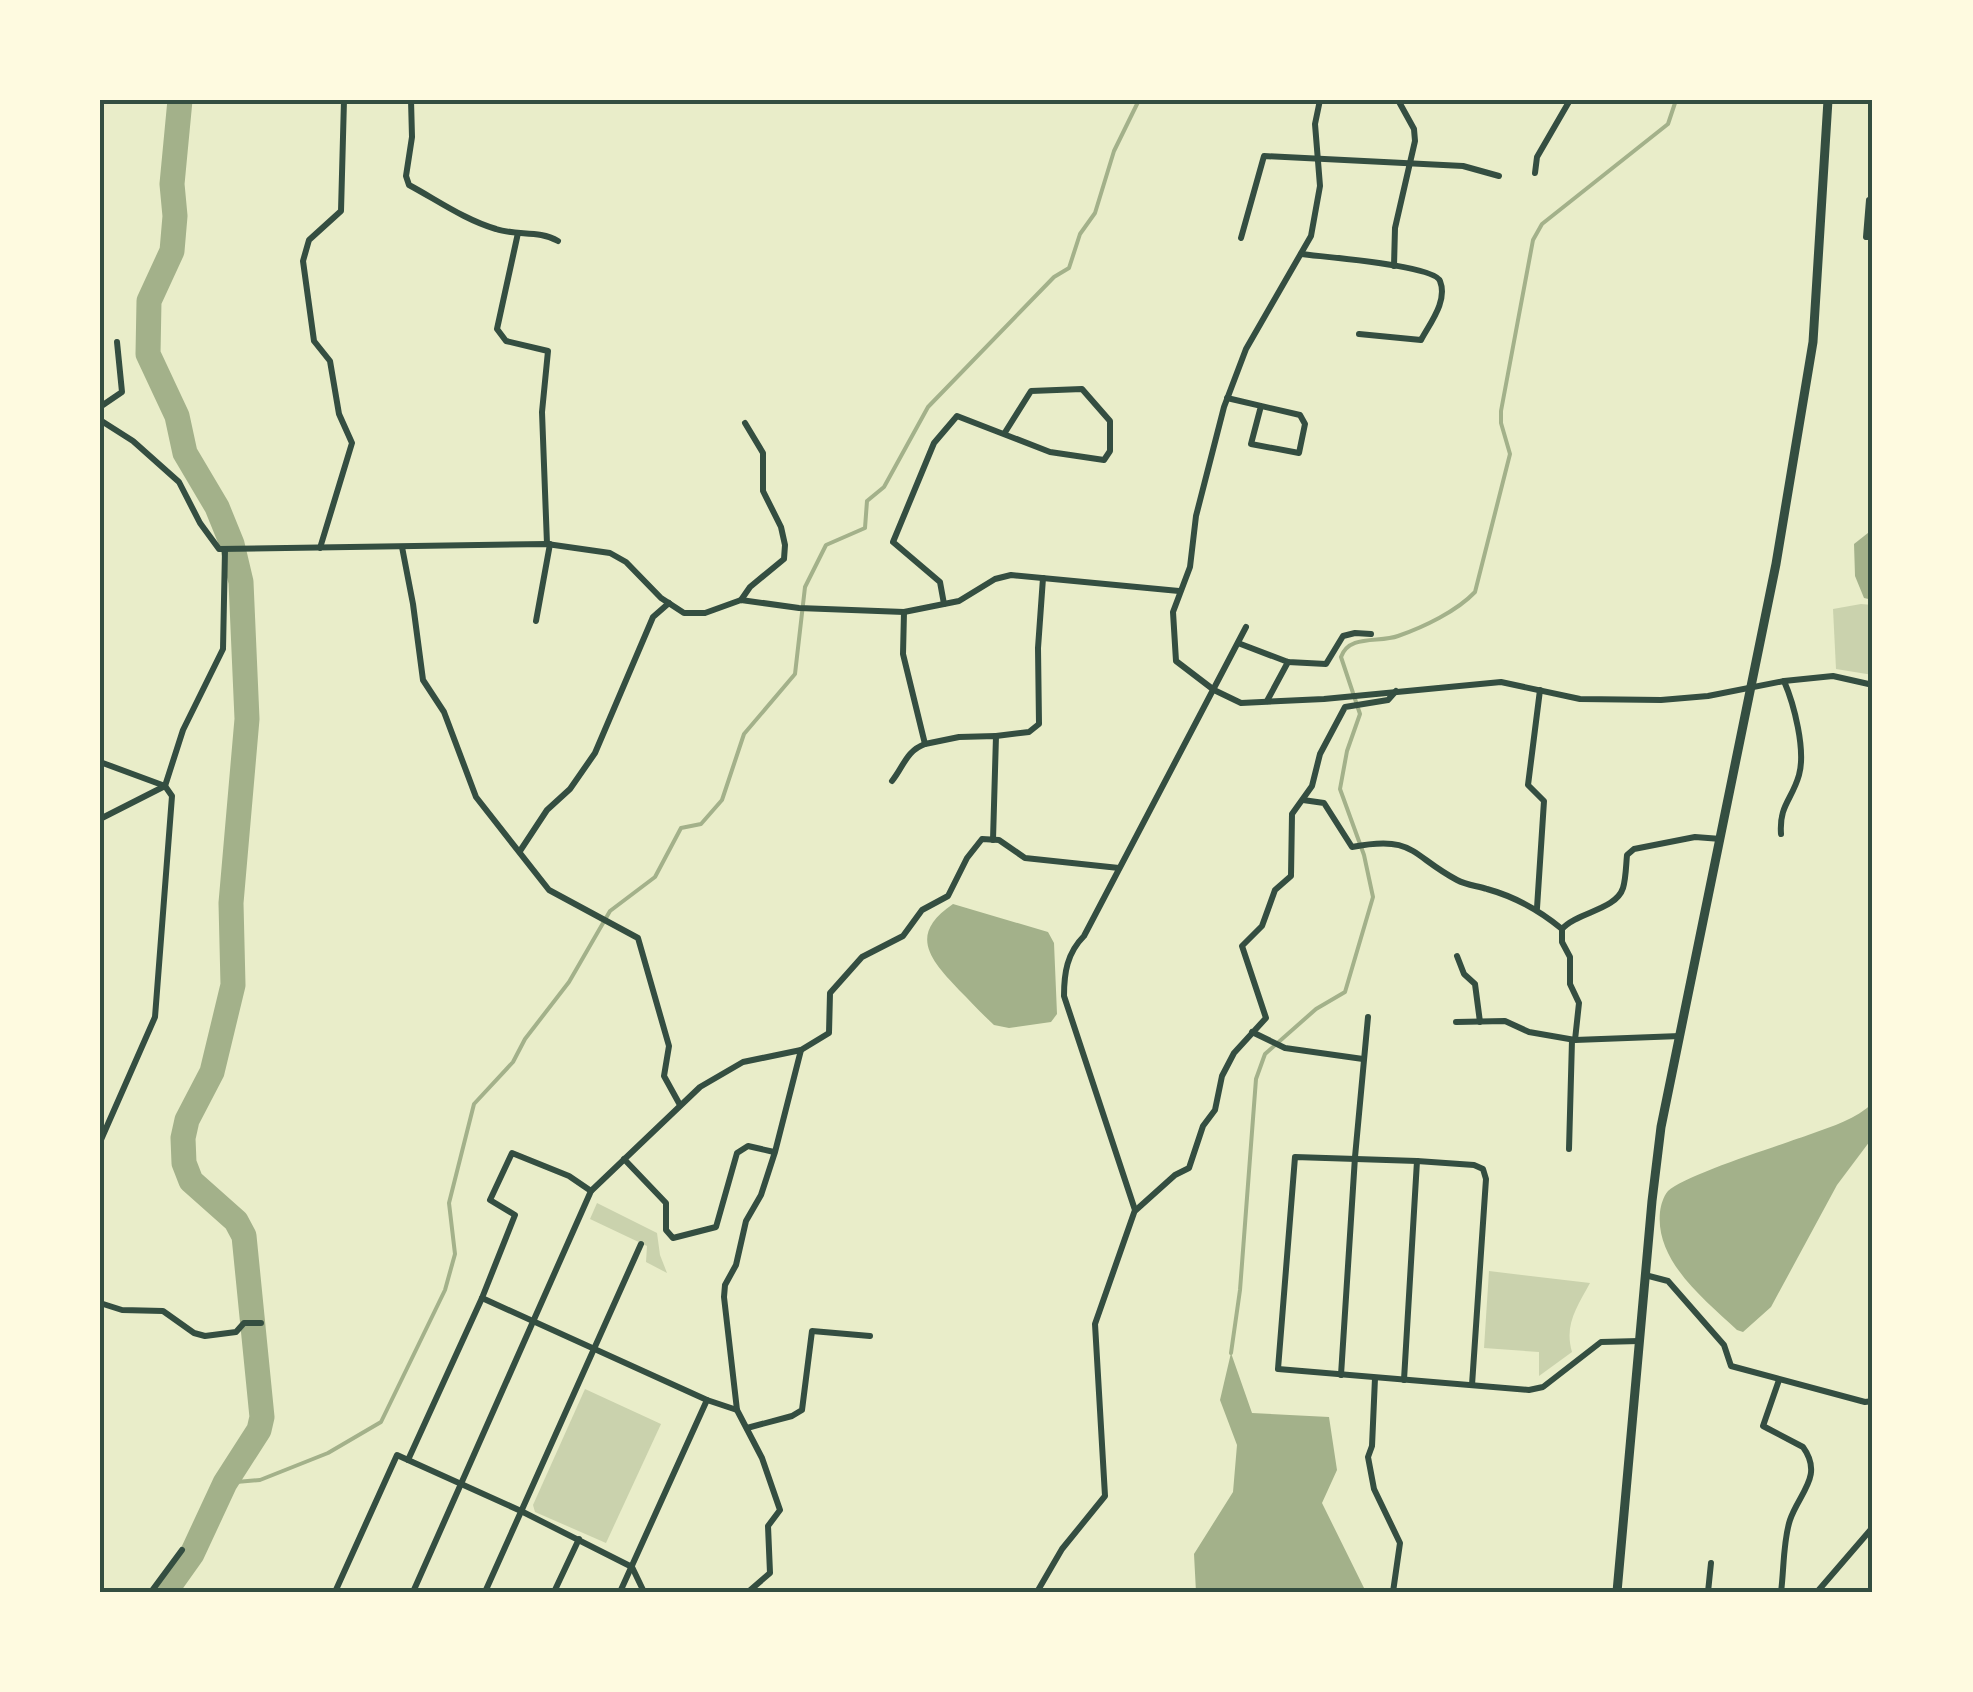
<svg xmlns="http://www.w3.org/2000/svg" width="1973" height="1692" font-family="Helvetica,sans-serif">
	<style>
		.green { fill: #cad2ad }
		.water { fill: #a3b18a }
		.lines { fill: none; stroke-linecap: round; stroke-linejoin: round }
		.stream { stroke: #a3b18a; stroke-width: 4 }
		.river { stroke: #a3b18a; stroke-width: 25 }
		.minor { stroke: #344e41; stroke-width: 6 }
		.tertiary { stroke: #344e41; stroke-width: 9 }
		.neatline { fill: none; stroke: #344e41; stroke-width: 4 }
	</style>
	<rect width="100%" height="100%" fill="#e9edc9"/>
	<g class="green">
		<polygon points="1861,604 1873,605 1873,675 1836,669 1833,609"/>
		<polygon points="597,1203 657,1233 660,1255 667,1273 646,1262 647,1246 590,1219"/>
		<path d="M1489 1271 1590 1283C1577 1307 1564 1325 1572 1352L1539 1376V1352L1484 1348Z"/>
		<polygon points="585,1389 661,1424 606,1543 535,1512 533,1505"/>
	</g>
	<g class="water">
		<polygon points="1873,529 1873,600 1864,598 1855,576 1854,544"/>
		<path d="M953 904 1048 932 1054 943 1057 1014 1051 1022 1009 1028 994 1025C982 1014 971 1002 959 990 931 960 907 935 953 904Z"/>
		<path d="M1873 1103V1137L1837 1185 1771 1307 1743 1332 1737 1330C1704 1299 1655 1261 1660 1212 1661 1205 1663 1197 1668 1191 1684 1175 1784 1144 1811 1134 1833 1126 1856 1119 1873 1103Z"/>
		<polygon points="1231,1353 1252,1413 1329,1417 1337,1470 1322,1503 1366,1592 1196,1592 1194,1554 1233,1492 1237,1445 1220,1400"/>
	</g>
	<g class="lines">
		<g class="stream">
			<path d="M1231 1353 1240 1290 1256 1079 1265 1054 1316 1009 1345 992 1373 897 1364 855 1340 789 1347 751 1360 714 1341 657C1349 634 1379 643 1398 636 1424 627 1457 611 1475 592L1510 454 1501 423V411L1533 240 1542 224 1668 124 1676 100"/>
			<polyline points="225,1483 260,1480 328,1453 381,1422 445,1290 455,1254 449,1203 474,1104 513,1062 525,1039 569,982 610,911 655,877 681,828 701,824 722,800 744,734 795,674 805,587 826,545 865,528 867,501 884,487 928,407 1054,277 1069,268 1080,234 1095,213 1114,151 1139,100"/>
		</g>
		<polyline class="river" points="165,1592 192,1554 225,1483 259,1430 262,1417 244,1236 236,1221 191,1181 184,1163 183,1138 187,1120 212,1072 233,985 231,903 247,719 241,582 232,544 217,507 185,453 177,416 148,354 149,301 172,251 175,216 172,184 180,100"/>
		<g class="minor">
			<path d="M411 100 412 137 406 176 409 185C437 200 465 220 496 229 517 236 539 230 558 241"/>
			<polyline points="1320,100 1315,124 1320,186 1311,236 1246,349 1224,407 1196,516 1190,567 1173,612 1176,661 1214,690 1241,703 1324,699 1501,682 1580,699 1661,700 1708,696 1784,681 1833,676 1873,685"/>
			<polyline points="1535,173 1537,157 1570,100"/>
			<polyline points="1873,200 1869,200 1866,237 1873,237"/>
			<polyline points="518,233 497,329 506,341 548,351 542,412 547,544"/>
			<polyline points="1241,238 1264,156 1463,166 1499,176"/>
			<path d="M1301 254C1323 257 1434 265 1440 281 1448 301 1430 323 1421 340L1359 334"/>
			<polyline points="1394,266 1395,228 1415,141 1414,129 1398,100"/>
			<polyline points="1227,398 1300,415 1305,424 1299,453 1251,444 1261,406"/>
			<polyline points="100,407 122,392 117,342"/>
			<polyline points="100,420 133,441 179,482 200,523 219,549 547,544 610,553 626,562 661,598 684,613 705,613 741,600 799,608 904,612 959,601 995,579 1011,575 1179,591"/>
			<polyline points="402,547 413,604 423,680 444,712 476,797 549,890 638,938 669,1046 664,1076 680,1105"/>
			<polyline points="320,548 352,443 339,414 330,361 314,341 303,261 309,240 341,211 344,100"/>
			<polyline points="741,600 750,587 784,559 785,545 781,527 763,491 763,453 745,423"/>
			<polyline points="944,604 940,582 893,542 934,443 957,416 1050,452 1104,460 1110,451 1110,421 1082,389 1031,391 1004,434"/>
			<polyline points="904,612 903,654 925,744 959,737 996,736 993,840"/>
			<polyline points="536,621 550,544"/>
			<polyline points="1238,643 1288,662 1326,664 1343,636 1355,633 1371,634"/>
			<polyline points="1267,701 1288,662"/>
			<polyline points="996,736 1029,732 1039,724 1038,648 1043,578"/>
			<polyline points="100,762 165,786 172,796 155,1017 100,1142"/>
			<path d="M892 781C904 766 906 751 925 744"/>
			<path d="M1303 800 1324 803 1352 847C1415 835 1410 855 1457 880 1466 885 1478 886 1487 889 1516 897 1539 910 1562 929V942L1570 957V984L1579 1003 1575 1040"/>
			<polyline points="100,819 165,786 183,730 223,649 225,550"/>
			<path d="M1781 834C1779 805 1792 800 1799 775 1806 750 1794 704 1784 681"/>
			<polyline points="520,851 547,810 570,789 595,753 653,617 669,603"/>
			<polyline points="1537,908 1544,801 1528,785 1540,690"/>
			<path d="M1562 929C1577 912 1616 910 1623 888 1626 878 1626 865 1627 855L1634 849 1695 837 1721 839"/>
			<polyline points="1457,956 1464,974 1475,984 1480,1022"/>
			<polyline points="1456,1022 1505,1021 1529,1032 1575,1040 1680,1036"/>
			<polyline points="1252,1032 1285,1048 1363,1059"/>
			<polyline points="1569,1149 1572,1040"/>
			<polyline points="624,1159 666,1203 666,1230 673,1238 716,1227 737,1153 748,1146 774,1152"/>
			<polyline points="1136,1210 1175,1175 1189,1168 1203,1126 1215,1110 1222,1076 1234,1053 1266,1018 1242,946 1262,926 1275,890 1291,876 1292,814 1312,786 1320,754 1345,707 1388,700 1396,691"/>
			<polyline points="1645,1275 1668,1281 1724,1345 1731,1366 1865,1402 1873,1401"/>
			<polyline points="482,1298 707,1400 737,1410"/>
			<polyline points="100,1303 122,1310 163,1311 194,1333 205,1336 236,1332 244,1323 261,1323"/>
			<polyline points="1341,1375 1355,1157 1368,1017"/>
			<polyline points="1375,1378 1372,1446 1368,1457 1374,1489 1400,1543 1393,1592"/>
			<polyline points="1404,1380 1417,1161"/>
			<path d="M1779 1380 1763 1426 1803 1447C1824 1476 1799 1493 1790 1520 1783 1541 1784 1570 1781 1592"/>
			<polyline points="1472,1385 1486,1179 1483,1169 1474,1165 1417,1161 1295,1157 1278,1369 1529,1390 1543,1387 1601,1342 1639,1341"/>
			<polyline points="747,1428 792,1416 802,1410 812,1331 870,1336"/>
			<polyline points="408,1460 521,1511 632,1567 644,1592"/>
			<polyline points="151,1592 182,1550"/>
			<polyline points="335,1592 397,1455 408,1460 482,1298 515,1215 490,1200 512,1153 569,1176 591,1191"/>
			<polyline points="413,1592 591,1191 700,1087 743,1062 801,1050 829,1033 830,993 862,957 903,936 922,910 948,896 967,858 982,839 999,840 1025,858 1119,868"/>
			<polyline points="485,1592 641,1244"/>
			<polyline points="554,1592 579,1539"/>
			<polyline points="620,1592 707,1400"/>
			<polyline points="748,1592 770,1573 768,1526 780,1510 762,1458 737,1410 724,1297 725,1285 736,1265 746,1221 761,1195 775,1152 801,1050"/>
			<path d="M1037 1592 1062 1549 1105 1496 1095 1324 1135 1210 1064 996C1064 973 1067 953 1084 936L1246 627"/>
			<polyline points="1708,1592 1711,1563"/>
			<polyline points="1817,1592 1873,1527"/>
		</g>
		<polyline class="tertiary" points="1617,1592 1652,1201 1661,1127 1776,564 1813,342 1828,100"/>
	</g>
	<rect width="1973" height="1692" fill="none" stroke="#fefae0" stroke-width="205"/>
	<rect x="102" y="102" width="1768" height="1488" class="neatline"/>
</svg>
